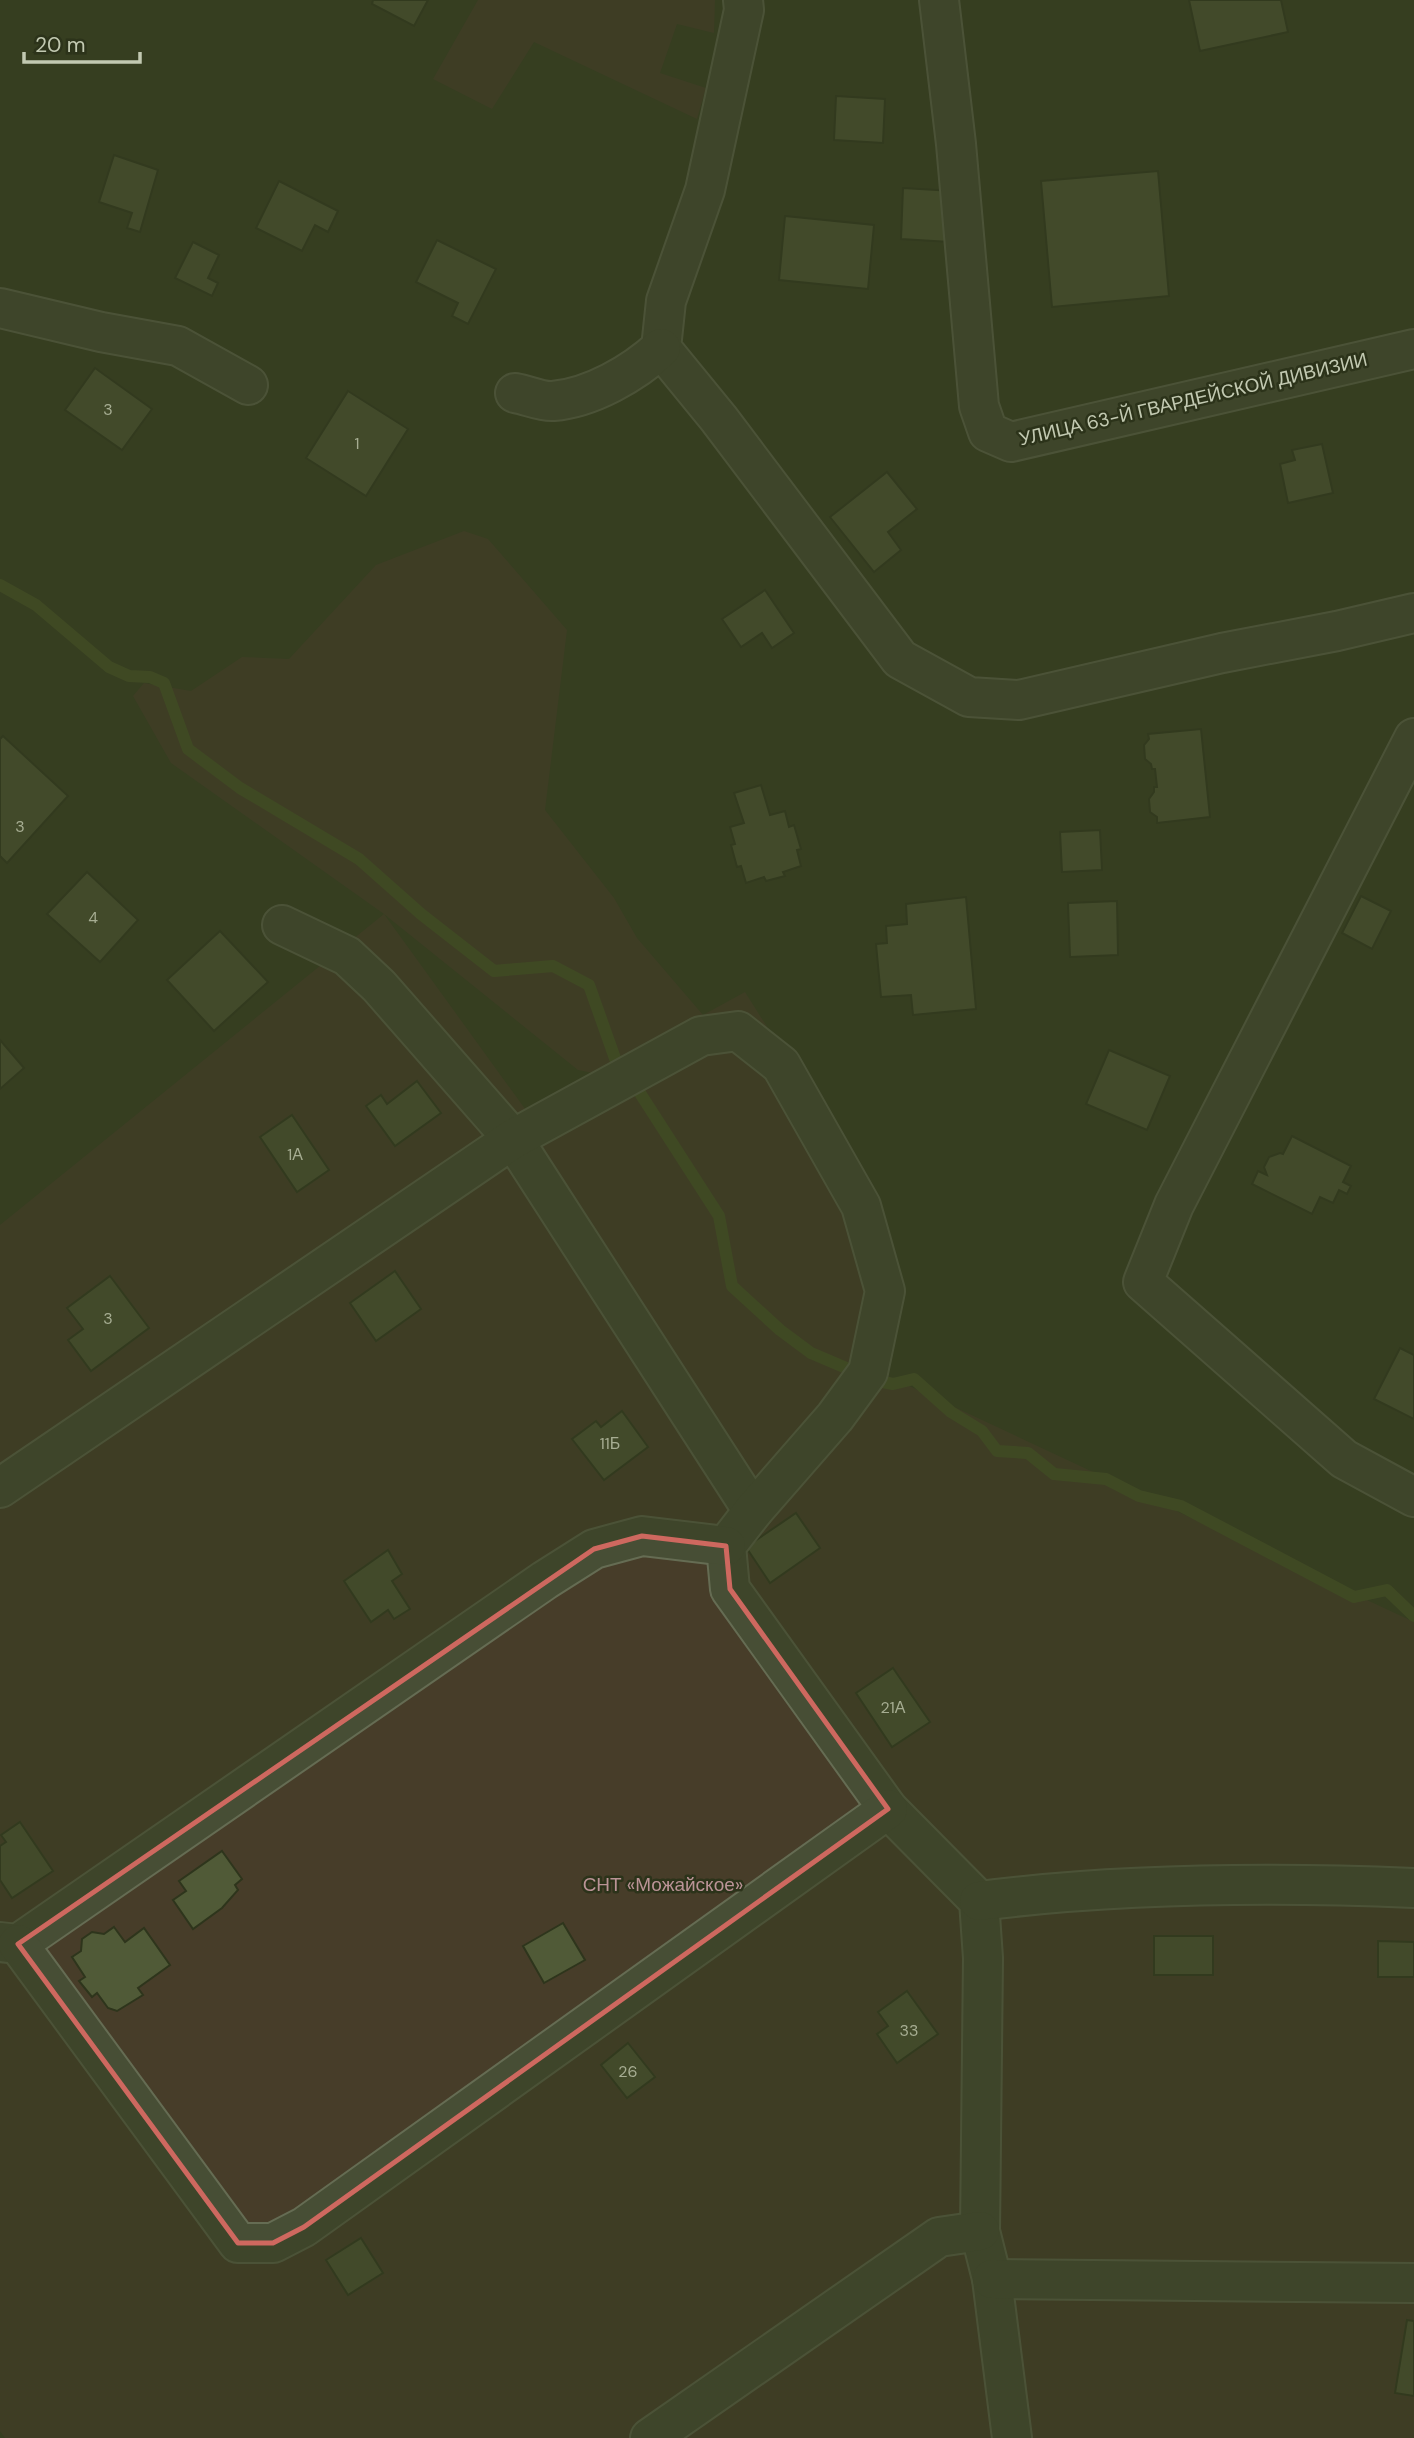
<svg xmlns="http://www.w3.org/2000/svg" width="1414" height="2438" font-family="'DM Sans',sans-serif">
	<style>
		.green { fill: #473d29; fill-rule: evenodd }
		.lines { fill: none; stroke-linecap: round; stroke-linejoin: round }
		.stream { stroke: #4a5827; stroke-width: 12 }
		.building { fill: #505a37; stroke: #2e351c; stroke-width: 2 }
		.minor-casing { stroke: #656c53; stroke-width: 42 }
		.minor { stroke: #474e35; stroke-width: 38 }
		.marked { fill: none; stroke: #ce685f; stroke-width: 5; stroke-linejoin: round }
		.labels { text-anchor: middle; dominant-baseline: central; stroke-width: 5; stroke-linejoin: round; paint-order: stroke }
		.number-label { font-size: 16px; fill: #a6ad92 }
		.street-label { font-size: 19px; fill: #c2c9b1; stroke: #2c331a }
		.park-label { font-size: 19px; fill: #ba9396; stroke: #2c331a }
	</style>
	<rect width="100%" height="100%" fill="#363e21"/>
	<g class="green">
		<polygon points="478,0 715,0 714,33 677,24 660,73 706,88 697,119 534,42 492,109 433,79"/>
		<path d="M464 531 488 539 567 630 545 810 614 898 637 938 703 1015 745 992 869 1188 875 1370 1414 1622V2438H5L0 2431V1225L384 914 171 763 133 696 144 683 191 691 242 657 289 659 376 565ZM384 914 578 1070 598 1074 528 1113Z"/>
	</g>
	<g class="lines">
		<g class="stream">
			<polyline points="0,585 36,605 109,667 129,676 150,677 164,683 188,749 240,788 359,859 421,914 494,971 553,966 589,985 617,1064"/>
			<polyline points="638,1090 719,1216 732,1286 780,1330 811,1353 851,1370"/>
			<polyline points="878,1381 893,1384 914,1379 951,1412 982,1431 997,1451 1028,1453 1054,1474 1106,1479 1139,1496 1181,1506 1354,1597 1387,1590 1414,1616"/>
		</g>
	</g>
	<g class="building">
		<polygon points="373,0 428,0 414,26 372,4"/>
		<polygon points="1189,0 1281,0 1288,32 1200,51"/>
		<polygon points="836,96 885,99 883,143 834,140"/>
		<polygon points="114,155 158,170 140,232 127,228 132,213 99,202"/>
		<polygon points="1158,171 1169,296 1052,307 1041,181"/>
		<polygon points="279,181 338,211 328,232 315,225 302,251 256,228"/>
		<polygon points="903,188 953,191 950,242 901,239"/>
		<polygon points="785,216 874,225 868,289 779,280"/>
		<polygon points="437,240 496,269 468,324 452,316 458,303 416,282"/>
		<polygon points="193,242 219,255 208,278 218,283 212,296 175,278"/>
		<polygon points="95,368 152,409 122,450 65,410"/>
		<polygon points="348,391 408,429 366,496 306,458"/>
		<polygon points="1322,444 1333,493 1288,503 1280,464 1295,460 1292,450"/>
		<polygon points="887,472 917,509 888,532 901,550 874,572 830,517"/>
		<polygon points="765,590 794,633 772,648 762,633 741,647 722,619"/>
		<polygon points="1201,729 1210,817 1157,823 1157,817 1150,812 1149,799 1154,792 1154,787 1157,787 1155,769 1152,769 1151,764 1145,759 1144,745 1149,739 1148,734"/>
		<polygon points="3,736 68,796 7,863 0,856 0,739"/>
		<polygon points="761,785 770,815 785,811 789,827 794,825 801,849 797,850 801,866 783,872 785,876 766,881 764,877 746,883 741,866 737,867 731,845 735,844 730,827 744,823 734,793"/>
		<polygon points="1100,830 1102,870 1062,872 1060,832"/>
		<polygon points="87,872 138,920 100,962 47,914"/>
		<polygon points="1361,896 1391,911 1372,949 1342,933"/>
		<polygon points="966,897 976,1009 913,1015 911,995 881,997 876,944 887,943 886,926 907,924 906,904"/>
		<polygon points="1117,901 1118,955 1070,957 1068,903"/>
		<polygon points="220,931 268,982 214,1031 167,980"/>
		<polygon points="0,1040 24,1068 0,1089"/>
		<polygon points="1109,1050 1170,1076 1147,1130 1086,1104"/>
		<polygon points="417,1081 441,1113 395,1146 366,1106 381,1095 387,1104"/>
		<polygon points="292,1115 329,1170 297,1192 260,1137"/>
		<polygon points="1292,1136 1351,1166 1343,1182 1351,1186 1347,1194 1339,1190 1333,1203 1320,1197 1312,1214 1252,1184 1258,1171 1267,1175 1264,1167 1269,1157 1280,1153 1283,1154"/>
		<polygon points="395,1271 421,1309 376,1341 350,1303"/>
		<polygon points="110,1276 149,1328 91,1371 68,1340 83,1329 67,1308"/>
		<polygon points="1400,1348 1414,1355 1414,1419 1374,1399"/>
		<polygon points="622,1411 648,1447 604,1480 572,1439 596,1421 601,1427"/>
		<polygon points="796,1513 820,1548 770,1583 746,1547"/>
		<polygon points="388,1550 402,1574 392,1581 410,1609 394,1619 388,1610 371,1622 344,1581"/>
		<polygon points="893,1668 930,1722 892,1747 856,1693"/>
		<polygon points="20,1822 53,1871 12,1898 0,1880 0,1846 6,1842 1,1835"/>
		<polygon points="222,1851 242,1879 235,1885 238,1890 222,1908 193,1929 173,1900 186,1891 179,1881"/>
		<polygon points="563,1923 585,1960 544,1983 523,1946"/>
		<polygon points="114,1927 125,1942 144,1928 170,1965 138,1988 143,1995 117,2011 108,2008 97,1993 92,1997 79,1981 85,1977 72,1957 81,1951 82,1939 92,1932 104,1934"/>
		<rect x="1154" y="1936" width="59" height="39"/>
		<polygon points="1378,1941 1414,1942 1414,1977 1378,1977"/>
		<polygon points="907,1991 938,2034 897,2063 877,2034 888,2026 878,2012"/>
		<polygon points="628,2043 655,2077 627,2098 601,2065"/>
		<polygon points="361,2238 383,2273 348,2295 326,2260"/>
		<polygon points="1407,2320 1414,2321 1414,2396 1395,2393"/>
	</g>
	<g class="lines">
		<g class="minor-casing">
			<g id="minor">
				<polyline points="743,0 744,10 705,190 666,301 661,348 719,419 900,659 969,697 1019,700 1222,653 1337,631 1414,613"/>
				<polyline points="939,0 956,144 979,406 988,432 1011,442 1414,349"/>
				<polyline points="0,308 101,332 178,346 248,385"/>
				<path d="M515 393C527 395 542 402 553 401 591 398 634 373 661 348"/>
				<polyline points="1414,738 1174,1205 1143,1282 1344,1459 1414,1497"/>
				<polyline points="282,925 347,956 379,986 513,1139 753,1511"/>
				<polyline points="0,1488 513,1139 701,1036 738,1031 781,1065 861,1206 885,1291 868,1372 835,1417 753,1511 726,1546 730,1589 888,1809 979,1901 983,1958 980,2231 992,2279 1012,2438"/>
				<path d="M979 1901C1123 1883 1270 1882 1414 1888"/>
				<polyline points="0,1942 18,1944 545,1580 594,1549 642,1536 726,1546"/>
				<polyline points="18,1944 238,2243 273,2243 304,2227 888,1809"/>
				<polyline points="992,2279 1414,2283"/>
				<polyline points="650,2438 939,2237 980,2231"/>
			</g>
		</g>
		<use href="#minor" class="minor"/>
	</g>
	<path d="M0 0H1414V2438H0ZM642 1536 726 1546 730 1589 888 1809 304 2227 273 2243H238L18 1944 594 1549Z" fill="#363e21" fill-opacity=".55" fill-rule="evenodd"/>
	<path class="marked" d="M642 1536 726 1546 730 1589 888 1809 304 2227 273 2243H238L18 1944 594 1549Z"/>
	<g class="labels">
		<g class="number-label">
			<text x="108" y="409">3</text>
			<text x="357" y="443">1</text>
			<text x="20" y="826">3</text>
			<text x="93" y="917">4</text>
			<text x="295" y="1154">1А</text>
			<text x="108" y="1318">3</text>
			<text x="610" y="1443">11Б</text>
			<text x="893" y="1707">21А</text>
			<text x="909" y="2030">33</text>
			<text x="628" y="2071">26</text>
		</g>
		<g class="street-label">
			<text transform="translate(1193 399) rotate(-13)">УЛИЦА 63-Й ГВАРДЕЙСКОЙ ДИВИЗИИ</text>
		</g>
		<g class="park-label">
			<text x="663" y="1884">СНТ «Можайское»</text>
		</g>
	</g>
	<path d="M24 52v10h116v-10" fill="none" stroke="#c2c9b1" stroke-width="3.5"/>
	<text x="35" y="52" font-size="21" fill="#c2c9b1" stroke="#2c331a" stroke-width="5" paint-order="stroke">20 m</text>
</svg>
